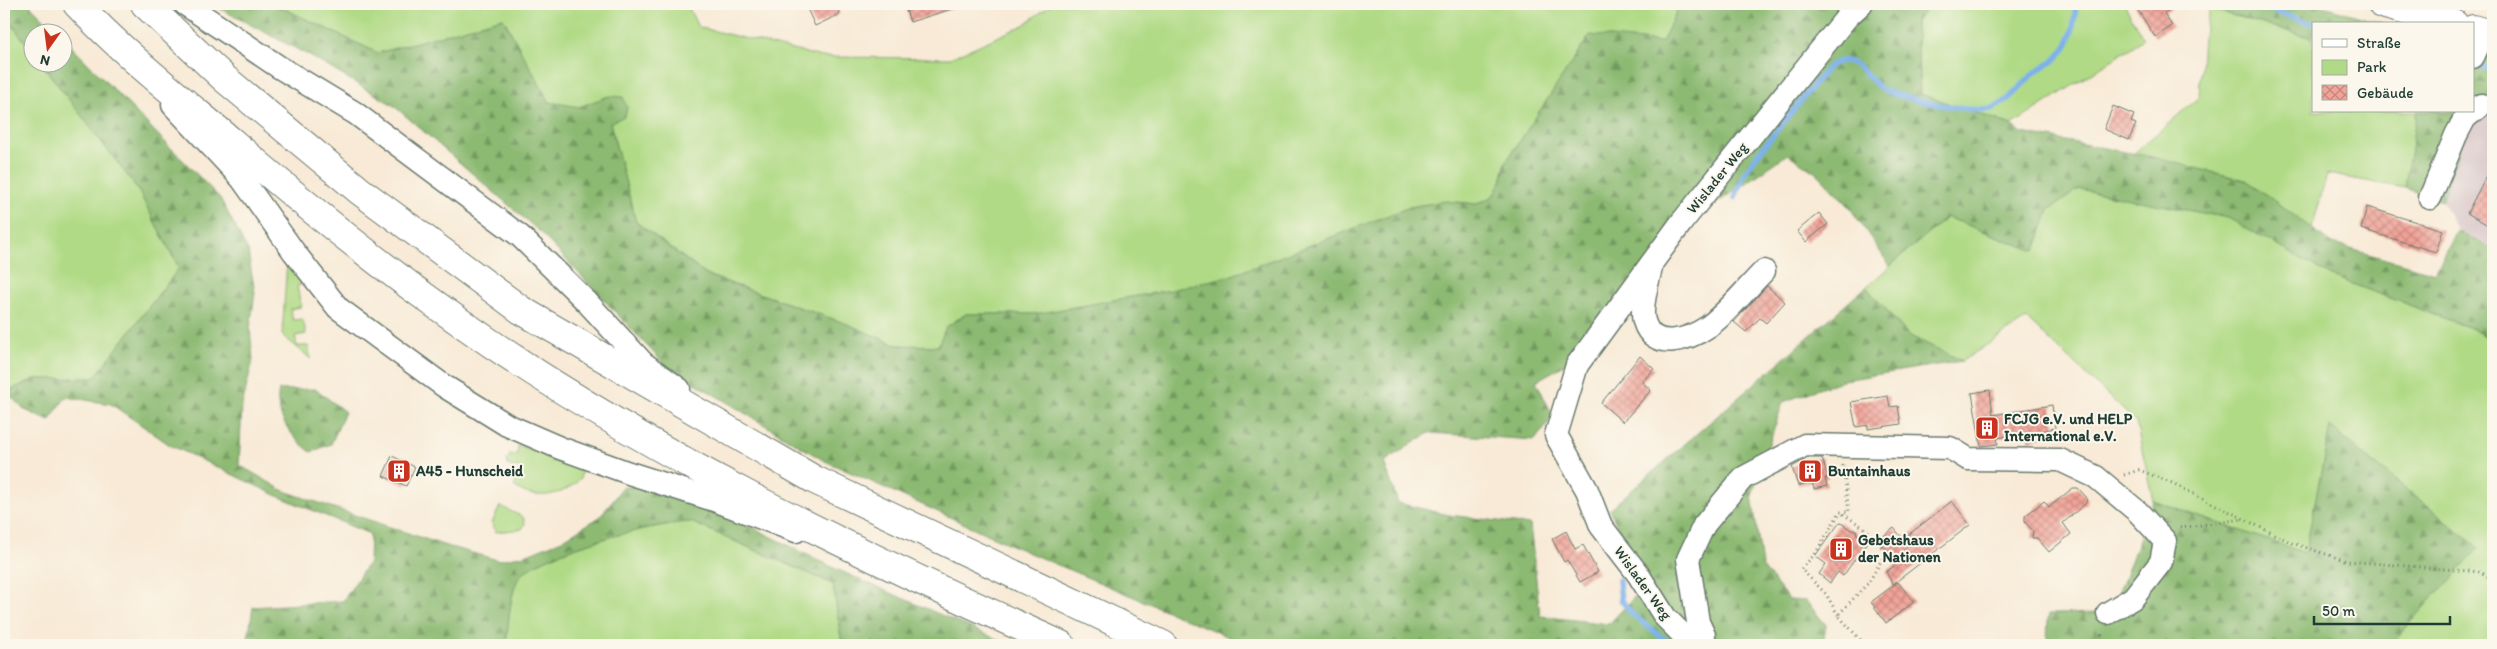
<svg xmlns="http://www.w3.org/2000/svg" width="2497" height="649" font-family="Itim,sans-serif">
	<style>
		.industrial { fill: #d2bec3 }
		.green { fill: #b0da85; stroke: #688c5c }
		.forest { fill: url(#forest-firs); stroke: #567c53 }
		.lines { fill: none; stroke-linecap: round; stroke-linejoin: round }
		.stream { stroke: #7bb1ea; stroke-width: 5.5 }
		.building { fill: url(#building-cross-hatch) }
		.minor-casing { stroke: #6b7a6d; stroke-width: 25 }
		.major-casing { stroke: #6b7a6d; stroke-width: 30 }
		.highway-casing { stroke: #6b7a6d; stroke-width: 30 }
		.path { stroke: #6b7a6d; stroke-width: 3; stroke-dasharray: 1 4; stroke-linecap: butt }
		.minor { stroke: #fff; stroke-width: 22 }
		.major { stroke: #fff; stroke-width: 28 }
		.highway { stroke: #fff; stroke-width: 28 }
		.labels { text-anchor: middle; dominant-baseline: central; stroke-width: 4; stroke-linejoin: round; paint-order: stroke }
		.street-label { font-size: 15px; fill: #1f3d34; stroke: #fbf7ec }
		.poi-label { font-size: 15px; font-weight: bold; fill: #1f3d34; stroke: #fbf7ec; text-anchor: start }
	</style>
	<defs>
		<pattern id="forest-firs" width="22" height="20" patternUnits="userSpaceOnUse" patternTransform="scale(1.25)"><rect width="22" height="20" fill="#8cba72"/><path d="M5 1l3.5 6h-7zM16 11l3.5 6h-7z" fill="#72985e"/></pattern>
		<pattern id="building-cross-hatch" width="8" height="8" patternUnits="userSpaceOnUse" patternTransform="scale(1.25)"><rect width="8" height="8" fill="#f2a398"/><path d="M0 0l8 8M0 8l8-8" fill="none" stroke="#c3867d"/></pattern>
	</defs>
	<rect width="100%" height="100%" fill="#fbf7ec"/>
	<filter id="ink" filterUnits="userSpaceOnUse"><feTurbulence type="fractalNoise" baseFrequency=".02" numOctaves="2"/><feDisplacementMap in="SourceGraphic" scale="10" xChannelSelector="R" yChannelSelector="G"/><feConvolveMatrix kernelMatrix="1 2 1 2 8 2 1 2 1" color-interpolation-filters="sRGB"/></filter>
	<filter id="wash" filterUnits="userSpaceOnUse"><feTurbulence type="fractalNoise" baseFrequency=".0096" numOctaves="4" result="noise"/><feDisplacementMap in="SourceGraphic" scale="20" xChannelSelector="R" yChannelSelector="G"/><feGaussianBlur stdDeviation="1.12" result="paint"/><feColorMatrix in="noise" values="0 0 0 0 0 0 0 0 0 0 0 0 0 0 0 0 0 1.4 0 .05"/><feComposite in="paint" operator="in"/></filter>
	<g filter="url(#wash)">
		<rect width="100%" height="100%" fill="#f8ead6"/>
		<polygon class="industrial" points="2492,81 2493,82 2493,248 2457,230 2442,201 2460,145"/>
		<g class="green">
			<polygon points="274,4 687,4 698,27 822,57 950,58 1022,26 1052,4 1680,4 1662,42 1590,36 1506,162 1501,182 1493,196 1477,204 1445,201 1410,207 1230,276 1171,290 1035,314 966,314 946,327 938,346 896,345 847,324 707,275 636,222 610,123 609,96 579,107 549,102 503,18 378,53"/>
			<polygon points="1930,4 2124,4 2144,39 2012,125 1920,94 1916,22"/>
			<polygon points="2210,9 2313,38 2313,111 2417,111 2405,188 2327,174 2312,229 2246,180 2133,154 2199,97 2203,37"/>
			<polygon points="4,14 32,51 32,62 41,63 137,188 179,268 94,378 35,379 7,391 4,391"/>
			<polygon points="2079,189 2229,218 2334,277 2468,327 2493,340 2493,645 2390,645 2393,640 2330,427 2305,553 2153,501 2136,422 2027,319 1962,361 1908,335 1866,287 1947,217 2034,251 2049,210"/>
			<polygon points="287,261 298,271 301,285 297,286 301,307 290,309 293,320 303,319 306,334 295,336 297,346 308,346 311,359 282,335"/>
			<path d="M518 445 582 469 580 479C564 496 532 502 514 486L516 483 515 481 523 474 518 467 512 468 511 465 508 466 507 459H510L509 455H517Z"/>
			<polygon points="500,506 523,517 525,524 522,529 496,532 492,523"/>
			<path d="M691 522 833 584 842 645H506C508 629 510 586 521 575 544 550 656 523 691 522Z"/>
		</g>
		<g class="forest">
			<polygon points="4,4 29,4 57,32 32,32 32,51 4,14"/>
			<polygon points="211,4 274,4 378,53 503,18 549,102 579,107 609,96 623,97 627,108 625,116 610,123 636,222 706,275 847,324 896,345 938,346 946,327 966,314 1035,314 1171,290 1230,276 1410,207 1445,201 1477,204 1493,196 1501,182 1506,162 1590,35 1662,42 1680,4 1847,4 1573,360 1536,381 1553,416 1535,440 1429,433 1384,462 1398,503 1449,515 1530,525 1540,616 1609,624 1642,589 1610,509 1866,287 1908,335 1962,361 1843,380 1783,402 1752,495 1762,566 1789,600 1806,601 1826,625 1823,645 1248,645 1027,552 823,460 665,365 540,232 393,105 308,55"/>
			<polygon points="1875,4 1930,4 1916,22 1920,94 2012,125 2022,133 2153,157 2247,181 2333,244 2435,273 2457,231 2493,249 2493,340 2468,327 2334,277 2228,218 2079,189 2049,210 2035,251 1947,217 1890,266 1848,205 1819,175 1788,154 1684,226 1814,67"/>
			<polygon points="2212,4 2317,4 2385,24 2313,24 2313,38 2210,9"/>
			<path d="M63 38 220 198 248 251 255 293 250 328 253 360 242 405 239 465 284 491 443 545 498 560 525 555 562 540 600 517 622 488 644 484 724 513 836 569 1010 645H842L833 584 691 522C656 523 544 550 521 575 510 586 508 629 506 645H247L253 607 343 601 369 562 370 534 280 497 170 445 111 404 66 397 49 421 23 409 7 392 35 379 94 378 179 268 137 188 41 63 62 62Z"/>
			<polygon points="2473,49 2493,54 2493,82 2477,118 2460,145 2442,201 2405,188 2417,111 2473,111"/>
			<path d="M316 389 345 412 331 444 311 452C292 438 273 414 279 390Z"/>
			<polygon points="2330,427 2479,548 2390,645 2047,645 2048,614 2109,613 2124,580 2153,501 2305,553"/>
		</g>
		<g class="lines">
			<g class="stream">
				<polyline points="2252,4 2314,24"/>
				<polyline points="2473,64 2493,70"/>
				<path d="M1735 198 1745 172 1757 155 1829 66C1835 63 1840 60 1847 61 1863 65 1869 81 1882 89 1899 98 1972 113 1990 109 2008 104 2020 86 2034 73 2039 68 2047 66 2053 61 2072 47 2074 27 2076 4"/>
				<polyline points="1619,580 1621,600 1632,614 1671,645"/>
			</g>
		</g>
		<g id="blocks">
			<g class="building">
				<polygon points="805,4 835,4 840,14 815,26"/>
				<polygon points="904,4 957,4 958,7 910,22"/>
				<polygon points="2134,4 2179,4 2164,13 2172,26 2155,37"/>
				<polygon points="2113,106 2134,115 2131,122 2136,124 2129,140 2104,129"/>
				<polygon points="2493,163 2493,228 2467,213"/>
				<polygon points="2367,207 2443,230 2436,252 2361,229"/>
				<polygon points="1819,213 1828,224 1806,242 1797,231"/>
				<polygon points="1767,286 1785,302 1766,323 1760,318 1746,332 1734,322"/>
				<polygon points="1640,356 1654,369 1642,382 1651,390 1623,422 1601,403"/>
				<polygon points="1990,390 1993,415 2052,405 2055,428 2042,431 2043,437 2029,440 2028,433 1997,438 1998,444 1981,446 1972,393"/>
				<polygon points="1888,396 1890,407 1898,406 1901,424 1868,429 1868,425 1856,427 1851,402"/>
				<polygon points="392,456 415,467 406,486 383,476"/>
				<polygon points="1808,458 1822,458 1828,478 1825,478 1827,486 1814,489 1812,482 1798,486 1792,467"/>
				<polygon points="2073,488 2078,488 2087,498 2086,503 2063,523 2071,534 2049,552 2037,538 2032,538 2033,531 2025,522 2025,516 2044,501 2049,507"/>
				<polygon points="1952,501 1970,525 1893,584 1886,572 1897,564 1879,540 1894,528 1903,539"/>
				<polygon points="1840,522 1851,530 1856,530 1857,534 1867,542 1843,576 1838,572 1830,583 1819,574 1826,564 1815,556"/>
				<polygon points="1566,531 1575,549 1583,545 1598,572 1580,582 1567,560 1564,562 1552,539"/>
				<polygon points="1898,582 1914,602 1886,623 1871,602"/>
			</g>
		</g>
	</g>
	<g filter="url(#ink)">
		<use href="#blocks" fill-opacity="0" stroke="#6b7a6d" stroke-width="1"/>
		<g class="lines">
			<g class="minor-casing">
				<g id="minor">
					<polyline points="185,4 279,67 355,113 520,236 586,301 643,363 679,389"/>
					<polyline points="1861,4 1847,17 1681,223 1577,365 1556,435 1587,490 1601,526 1638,574 1665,617 1690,642 1704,635 1698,622 1688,559 1704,525 1743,478 1805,445 1950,448 1968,459 2060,460 2096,477 2138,512 2165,541 2161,562 2133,598 2108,613"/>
					<polyline points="2473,57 2484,33"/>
					<polyline points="173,105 242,179 294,252 338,308 444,386 507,425 560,448 629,473 714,500 796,531"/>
					<polyline points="2430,198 2456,135 2465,118 2481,105"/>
					<path d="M1651 268C1648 281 1640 308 1644 321 1653 353 1690 339 1709 326 1729 311 1746 289 1764 271"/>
				</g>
			</g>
			<g class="major-casing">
				<g id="major">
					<polyline points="2382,4 2454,24"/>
					<polyline points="2473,29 2493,35"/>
				</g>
			</g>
			<g class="highway-casing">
				<g id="highway">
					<path d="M77 4C124 54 179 97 232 142 305 205 381 267 460 322 644 452 857 553 1061 645"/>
					<polyline points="145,4 225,79 360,191 521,310 815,480 1163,645"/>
				</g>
			</g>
			<g class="path">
				<polyline points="1843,465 1849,512 1840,512 1866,529 1886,552 1869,582 1838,615 1865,645"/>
				<polyline points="2124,475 2139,470 2170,482 2292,543 2347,561 2481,572 2493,580"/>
				<polyline points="2180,528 2243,519"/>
				<polyline points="1838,615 1826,594 1801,569 1815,554 1840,512"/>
				<polyline points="2099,645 2103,631"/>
			</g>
			<use href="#minor" class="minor"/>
			<use href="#major" class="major"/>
			<use href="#highway" class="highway"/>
		</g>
	</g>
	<defs>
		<g id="building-square" transform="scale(1.25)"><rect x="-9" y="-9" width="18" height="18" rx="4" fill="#c8321e" stroke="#fbf7ec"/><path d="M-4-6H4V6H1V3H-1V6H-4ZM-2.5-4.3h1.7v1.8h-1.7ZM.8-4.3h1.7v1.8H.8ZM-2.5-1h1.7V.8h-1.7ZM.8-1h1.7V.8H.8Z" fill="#fff"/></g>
	</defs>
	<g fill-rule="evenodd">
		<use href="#building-square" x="1987" y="428"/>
		<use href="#building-square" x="399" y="471"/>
		<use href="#building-square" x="1810" y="471"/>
		<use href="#building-square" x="1841" y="549"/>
	</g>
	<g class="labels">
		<g class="street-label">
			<text transform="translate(1717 178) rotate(-51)">Wislader Weg</text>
			<text transform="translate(1643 583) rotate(54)">Wislader Weg</text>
		</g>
		<g class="poi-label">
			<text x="2004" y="419">FCJG e.V. und HELP<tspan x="2004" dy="17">International e.V.</tspan></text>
			<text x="416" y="471">A45 - Hunscheid</text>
			<text x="1828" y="471">Buntainhaus</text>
			<text x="1858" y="540">Gebetshaus<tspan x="1858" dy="17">der Nationen</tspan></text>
		</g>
	</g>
	<rect width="2497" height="649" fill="none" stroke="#fbf7ec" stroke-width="20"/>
	<rect x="2312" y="22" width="162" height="90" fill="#fbf7ec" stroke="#a3ada2"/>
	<rect x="2322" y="39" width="25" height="8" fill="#ffffff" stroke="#a3ada2"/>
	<text x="2357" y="48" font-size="15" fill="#1f3d34">Straße</text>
	<rect x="2322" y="60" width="25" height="15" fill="#b0da85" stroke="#a3ada2"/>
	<text x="2357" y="72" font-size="15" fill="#1f3d34">Park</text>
	<rect x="2322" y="85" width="25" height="15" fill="url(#building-cross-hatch)" stroke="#a3ada2"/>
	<text x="2357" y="98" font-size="15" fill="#1f3d34">Gebäude</text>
	<g transform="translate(48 48) rotate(194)"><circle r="24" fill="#fbf7ec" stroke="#a3ada2"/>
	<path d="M0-4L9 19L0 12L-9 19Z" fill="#c8321e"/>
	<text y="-8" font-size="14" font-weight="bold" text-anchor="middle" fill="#1f3d34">N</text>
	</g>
	<path d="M2314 616v8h136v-8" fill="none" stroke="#1f3d34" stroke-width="2.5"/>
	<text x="2322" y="616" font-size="15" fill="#1f3d34" stroke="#fbf7ec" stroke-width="4" paint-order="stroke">50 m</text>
</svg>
